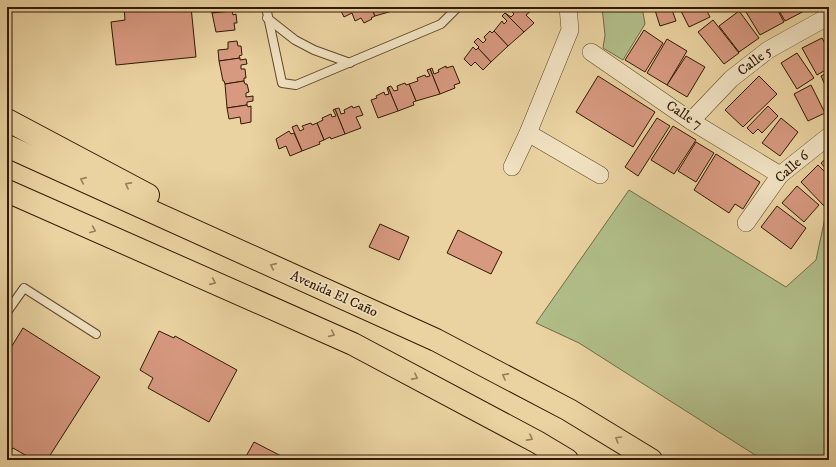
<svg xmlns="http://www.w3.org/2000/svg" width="836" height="467" font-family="'IM FELL DW Pica',serif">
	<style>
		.green { fill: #b1be89; stroke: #716c44 }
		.building { fill: #d79980; stroke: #311900 }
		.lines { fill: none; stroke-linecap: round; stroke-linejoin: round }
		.lane-casing { stroke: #5f4828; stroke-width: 10 }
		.street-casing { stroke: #5f4828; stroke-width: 18 }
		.highway-casing { stroke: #311900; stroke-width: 24 }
		.lane { stroke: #f1e2c2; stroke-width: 8 }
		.street { stroke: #f1e2c2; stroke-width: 17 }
		.highway { stroke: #ead3a1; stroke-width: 22 }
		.oneway { stroke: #977f59 }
		.labels { text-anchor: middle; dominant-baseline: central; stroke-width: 3.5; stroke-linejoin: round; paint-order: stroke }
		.street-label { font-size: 14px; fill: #311900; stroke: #f1e2c2 }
	</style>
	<rect width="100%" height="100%" fill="#ead3a1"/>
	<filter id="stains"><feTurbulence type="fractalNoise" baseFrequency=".005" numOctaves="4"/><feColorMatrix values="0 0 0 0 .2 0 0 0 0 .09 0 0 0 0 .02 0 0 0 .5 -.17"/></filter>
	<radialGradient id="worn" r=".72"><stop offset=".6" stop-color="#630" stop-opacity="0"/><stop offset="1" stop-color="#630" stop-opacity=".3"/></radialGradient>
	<g class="green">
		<polygon points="602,7 642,7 645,24 623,60 603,48 605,35"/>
		<polygon points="629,190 786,287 816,260 829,199 829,460 763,460 579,343 536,323"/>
	</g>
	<g class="building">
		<polygon points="109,7 191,7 196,57 116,65 111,22 125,20 124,7 109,9"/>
		<polygon points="211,7 238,7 238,9 212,13"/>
		<polygon points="349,7 371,7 375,16 371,18 372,19 364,23 361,18 355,21 352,13 344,17 341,11"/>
		<polygon points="371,7 391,7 392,11 375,16"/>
		<polygon points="516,7 528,7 531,11 526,15 534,23 524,32 505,13 511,17 514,14 512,12"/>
		<polygon points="654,7 671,7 676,21 660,26"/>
		<polygon points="679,7 705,7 710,17 689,27"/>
		<polygon points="743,7 776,7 784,22 760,35"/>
		<polygon points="777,7 809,7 810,8 785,21"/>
		<polygon points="232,11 233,15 236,14 237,23 234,23 235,30 216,32 212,13"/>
		<polygon points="739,11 759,38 739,52 719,26"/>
		<polygon points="505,13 524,32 508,46 494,31 502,21 504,24 507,21 502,16"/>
		<polygon points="713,20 739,53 724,64 698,32"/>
		<polygon points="644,30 663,43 645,72 625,60"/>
		<polygon points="490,31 492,33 494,31 508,46 491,62 478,48 479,47 474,42 478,38 483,43 486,40 484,37"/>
		<polygon points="822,38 829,50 829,68 817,75 802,48"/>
		<polygon points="667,39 687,51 667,85 647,73"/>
		<polygon points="237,41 238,46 241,46 242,55 239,56 240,58 219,61 218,50 228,49 228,42"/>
		<polygon points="473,47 476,50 478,48 491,62 483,70 475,62 471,66 464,59"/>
		<polygon points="797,53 814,78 797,89 781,63"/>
		<polygon points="686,56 705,67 687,97 667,85"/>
		<polygon points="240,58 240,60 246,59 247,64 241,65 241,69 245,69 246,78 244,78 244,81 225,84 224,81 223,81 219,61"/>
		<polygon points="446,66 446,68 453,66 460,83 454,85 455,88 440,94 430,69 432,68 434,74 439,72 438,70"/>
		<polygon points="430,69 440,94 416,101 409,84 418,81 417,78 425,75 426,77 430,76 427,70"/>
		<polygon points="829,72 829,94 821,76"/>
		<polygon points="598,76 655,112 633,147 576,112"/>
		<polygon points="759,76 777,94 743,127 725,110"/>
		<polygon points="244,81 245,84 247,84 249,92 246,93 246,97 253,96 253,101 247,102 247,105 227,108 225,84"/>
		<polygon points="405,83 406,85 409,84 416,101 413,102 414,105 398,111 388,87 391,86 394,91 398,90 397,86"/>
		<polygon points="811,85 825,113 808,121 794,94"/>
		<polygon points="388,87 398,111 378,118 371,100 377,98 376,96 384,92 385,95 389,94 387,88"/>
		<polygon points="247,105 248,107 251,106 251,122 241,124 240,117 229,119 227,108"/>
		<polygon points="352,106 353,108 359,106 363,115 356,117 361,128 345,134 335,109 339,108 341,114 345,113 344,110"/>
		<polygon points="768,106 778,116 762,133 758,129 753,134 747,128"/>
		<polygon points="335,109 345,134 331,139 330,137 324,140 317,123 323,120 322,118 331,114 332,117 336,116 333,110"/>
		<polygon points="657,118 670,126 638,176 625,167"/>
		<polygon points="781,118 798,132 780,156 762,143"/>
		<polygon points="311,123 312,125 317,123 324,140 319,142 320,144 302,151 292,127 297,125 300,131 304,129 302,126"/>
		<polygon points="673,126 696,140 674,174 651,160"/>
		<polygon points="289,131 291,134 294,133 302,151 290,156 286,146 279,149 276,139"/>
		<polygon points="696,142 714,153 696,182 678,171"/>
		<polygon points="716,154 760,182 743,209 735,204 729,213 694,190"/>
		<polygon points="829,156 829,173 821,163"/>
		<polygon points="818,165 829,176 829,204 825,207 801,182"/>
		<polygon points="797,186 819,205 804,222 782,203"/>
		<polygon points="777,206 806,228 791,249 761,227"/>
		<polygon points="380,224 409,237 399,260 369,247"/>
		<polygon points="458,230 502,252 491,274 447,253"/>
		<polygon points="23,328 100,377 47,460 31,460 32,459 13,448 7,457 7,354"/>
		<polygon points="159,331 174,338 175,336 237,370 209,422 148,388 153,378 140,370"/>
		<polygon points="254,442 289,460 244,460"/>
	</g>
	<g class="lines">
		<g class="lane-casing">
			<g id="lane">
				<polyline points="266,7 282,83 296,85 441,24 458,7"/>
				<polyline points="267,18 295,40 314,50 350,63"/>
				<polyline points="7,312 24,288 96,334"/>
			</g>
		</g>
		<g class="street-casing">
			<g id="street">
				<polyline points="591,52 691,121 780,175"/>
				<polyline points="691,121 731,79 768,50 829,16"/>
				<polyline points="528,133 600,175"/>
				<polyline points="512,167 528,133 570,30 568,7"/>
				<polyline points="746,223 780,175 829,136"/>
			</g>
		</g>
		<g class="highway-casing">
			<g id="highway">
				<polyline points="7,120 148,195"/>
				<polyline points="7,146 436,340 569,410 651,460"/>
				<polyline points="7,191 353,344 537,442 567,460"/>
			</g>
		</g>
		<use href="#lane" class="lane"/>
		<use href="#street" class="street"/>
		<use href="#highway" class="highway"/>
	</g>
	<defs><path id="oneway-chevron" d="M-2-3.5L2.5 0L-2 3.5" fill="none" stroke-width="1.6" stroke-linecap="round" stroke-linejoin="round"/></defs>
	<g class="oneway">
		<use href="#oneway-chevron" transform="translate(83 180) rotate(-156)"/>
		<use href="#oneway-chevron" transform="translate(128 185) rotate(-152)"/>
		<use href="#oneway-chevron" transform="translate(93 230) rotate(23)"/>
		<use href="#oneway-chevron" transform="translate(273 266) rotate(-156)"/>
		<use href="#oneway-chevron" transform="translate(213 282) rotate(24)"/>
		<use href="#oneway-chevron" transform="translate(332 334) rotate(24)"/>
		<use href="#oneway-chevron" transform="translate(505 376) rotate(-152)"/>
		<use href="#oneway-chevron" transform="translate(415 377) rotate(28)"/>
		<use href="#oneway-chevron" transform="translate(530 438) rotate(28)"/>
		<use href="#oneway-chevron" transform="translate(618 439) rotate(-149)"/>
	</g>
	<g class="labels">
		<g class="street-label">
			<text transform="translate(755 61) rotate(-37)">Calle 5</text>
			<text transform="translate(684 115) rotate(33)">Calle 7</text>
			<text transform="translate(792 167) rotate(-42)">Calle 6</text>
			<text transform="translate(334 294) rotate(24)">Avenida El Caño</text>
		</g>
	</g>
	<rect width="836" height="467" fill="none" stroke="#ead3a1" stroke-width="24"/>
	<rect x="8" y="8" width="820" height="451" fill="none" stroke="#311900" stroke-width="2"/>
	<rect x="12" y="12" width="812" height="443" fill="none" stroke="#311900"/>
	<rect width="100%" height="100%" filter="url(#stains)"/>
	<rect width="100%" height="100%" fill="url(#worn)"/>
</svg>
